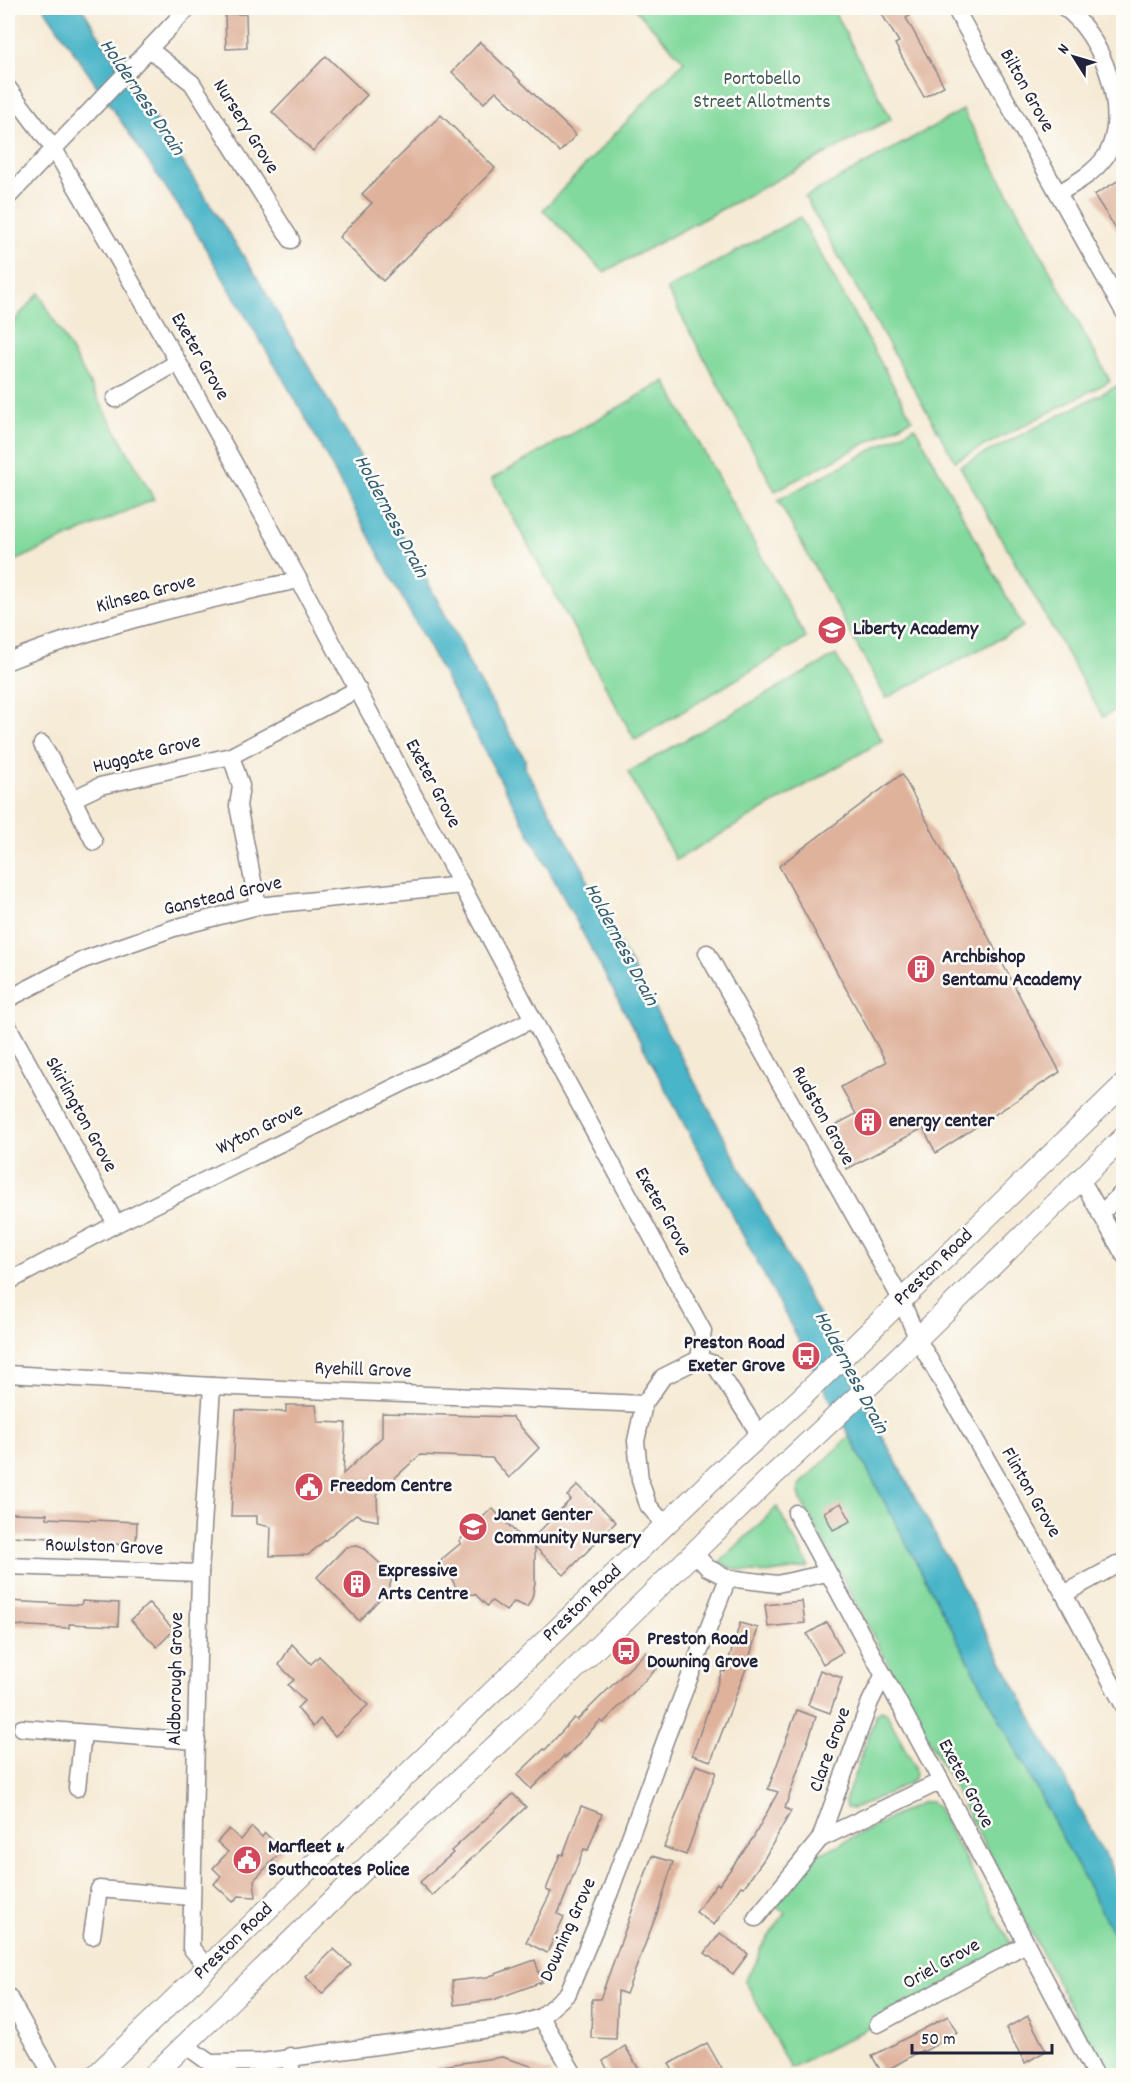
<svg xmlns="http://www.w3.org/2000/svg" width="1131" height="2083" font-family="Dekko,sans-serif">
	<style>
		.green { fill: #82d99d; stroke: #527e6c; stroke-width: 1.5 }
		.water { fill: #4ab5c8; stroke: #366c82; stroke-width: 1.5 }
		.building { fill: #dfb29c }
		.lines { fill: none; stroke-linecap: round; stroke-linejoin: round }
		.minor-casing { stroke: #8c8688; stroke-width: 19 }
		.tertiary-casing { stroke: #8c8688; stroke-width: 23 }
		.minor { stroke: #fff; stroke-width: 16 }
		.tertiary { stroke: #fff; stroke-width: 21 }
		.labels { text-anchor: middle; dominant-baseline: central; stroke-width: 5; stroke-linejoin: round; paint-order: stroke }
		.park-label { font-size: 20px; fill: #3f5958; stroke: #fdfcf7 }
		.street-label { font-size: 20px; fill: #22223b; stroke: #fdfcf7 }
		.poi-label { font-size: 20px; font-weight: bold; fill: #22223b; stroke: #fdfcf7; text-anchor: start }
		.water-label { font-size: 21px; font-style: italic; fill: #325d73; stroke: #fdfcf7 }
	</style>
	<rect width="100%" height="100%" fill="#fdfcf7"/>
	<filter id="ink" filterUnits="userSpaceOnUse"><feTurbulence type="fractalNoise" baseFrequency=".0167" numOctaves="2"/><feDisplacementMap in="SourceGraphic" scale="12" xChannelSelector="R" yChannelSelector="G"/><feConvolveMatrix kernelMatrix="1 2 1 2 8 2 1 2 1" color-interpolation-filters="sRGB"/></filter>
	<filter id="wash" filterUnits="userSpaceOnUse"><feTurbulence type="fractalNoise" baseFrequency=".008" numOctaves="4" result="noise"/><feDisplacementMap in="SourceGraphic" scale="24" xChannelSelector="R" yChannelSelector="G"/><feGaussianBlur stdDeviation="1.35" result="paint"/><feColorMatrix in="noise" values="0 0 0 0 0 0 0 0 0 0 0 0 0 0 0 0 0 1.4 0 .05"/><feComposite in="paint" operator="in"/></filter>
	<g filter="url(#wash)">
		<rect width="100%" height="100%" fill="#f5ead4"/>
		<g class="green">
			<polygon points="634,8 832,8 891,119 604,272 543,210 684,61"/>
			<polygon points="963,110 1110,381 955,461 805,197"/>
			<polygon points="800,217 912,419 775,491 667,289"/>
			<polygon points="39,293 154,499 8,564 8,328"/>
			<polygon points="665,381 806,638 635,740 492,479"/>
			<polygon points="1117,386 1124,399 1124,705 1103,717 960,466"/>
			<polygon points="915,427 1023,627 886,698 778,500"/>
			<polygon points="836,655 882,741 676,860 628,772"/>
			<polygon points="850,1436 1123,1952 1123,2075 1107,2075 802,1502 799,1493 799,1486"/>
			<path d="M777 1507 809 1567C779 1573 748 1577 719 1563Z"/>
			<polygon points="881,1710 886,1712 914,1766 915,1774 913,1781 854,1809 846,1808 845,1801 876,1715"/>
			<polygon points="922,1802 931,1802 937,1807 1014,1950 878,2024 790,2068 745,1980 759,1958 760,1949 785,1913 775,1906 816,1856"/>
		</g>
		<polygon class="water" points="44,8 82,8 142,105 153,116 255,274 356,449 462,646 469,664 525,759 525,768 584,870 588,883 619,943 698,1088 1123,1890 1123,1952 595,956 298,404 194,229"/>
		<g id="blocks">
			<g class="building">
				<polygon points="878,8 922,8 906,18 944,86 924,97 895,44 899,42"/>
				<polygon points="225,14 246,14 247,48 226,49"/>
				<polygon points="480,42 576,135 560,152 496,91 484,103 452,72"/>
				<polygon points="326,56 367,95 313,151 272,112"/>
				<polygon points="441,115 495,168 383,281 339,237 372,203 362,194"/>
				<polygon points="1124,177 1124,241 1094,195"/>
				<polygon points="902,774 1060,1072 936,1153 923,1128 847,1169 826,1130 856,1114 841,1087 886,1062 779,866"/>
				<polygon points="286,1405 316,1405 318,1422 346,1423 343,1474 382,1437 382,1413 512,1417 539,1448 509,1478 492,1458 420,1455 377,1494 378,1521 363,1518 356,1514 308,1555 270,1556 271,1527 257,1524 257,1516 231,1516 236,1410 286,1412"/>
				<polygon points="578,1485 616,1522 564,1575 535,1547 535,1583 532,1598 527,1607 514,1602 506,1611 492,1601 487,1606 475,1594 467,1595 457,1590 450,1575 437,1572 442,1559 461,1543 459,1541 492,1508 527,1544 571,1499 567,1496"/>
				<polygon points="841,1503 851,1521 833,1530 824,1512"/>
				<polygon points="10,1513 47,1514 47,1518 137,1522 136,1545 54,1542 54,1538 9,1536"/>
				<polygon points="357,1546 364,1549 386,1569 392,1578 389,1589 359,1621 317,1577 346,1547"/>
				<polygon points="8,1601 81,1605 82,1601 119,1603 118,1626 69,1624 69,1628 8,1625"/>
				<polygon points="802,1601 805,1623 768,1627 765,1605"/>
				<polygon points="149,1603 174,1630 157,1647 131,1620"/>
				<polygon points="827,1622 843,1652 823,1664 807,1634"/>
				<polygon points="740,1623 758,1628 747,1666 711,1761 692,1755 722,1671 725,1672"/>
				<polygon points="292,1644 311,1664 319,1656 368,1705 335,1736 320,1719 313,1727 297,1708 304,1701 288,1685 294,1680 279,1665"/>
				<polygon points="646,1652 659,1666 603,1723 600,1721 565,1758 564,1756 531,1789 517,1775 544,1749 545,1750 574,1718 577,1720"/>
				<polygon points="820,1670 842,1678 830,1713 808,1705"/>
				<polygon points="797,1710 816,1717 785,1808 791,1811 764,1859 744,1887 741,1886 714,1925 696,1912 717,1883 719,1885 753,1838 778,1792 768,1789"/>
				<polygon points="696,1765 716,1772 686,1855 664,1847"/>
				<polygon points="513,1794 526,1807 432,1896 420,1882 453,1853 451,1851"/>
				<polygon points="581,1806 602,1814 588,1850 584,1849 558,1914 564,1917 547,1953 526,1942 551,1892 546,1890 560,1854 563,1855"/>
				<polygon points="252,1827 262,1837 265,1833 283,1850 254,1880 256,1897 239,1896 233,1902 214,1884 221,1876 213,1868 228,1852 217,1842 229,1829 241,1840"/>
				<polygon points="652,1856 673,1862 659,1908 626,1994 618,1991 616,2039 591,2038 592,1999 600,1999"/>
				<polygon points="720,1933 748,1954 733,1974 705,1953"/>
				<polygon points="334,1949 351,1965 322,1994 306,1977"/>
				<polygon points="535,1960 542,1982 493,2000 454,2005 452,1981 487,1977"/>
				<polygon points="948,2016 957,2033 923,2052 922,2050 882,2073 872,2056"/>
				<polygon points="1028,2016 1046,2051 1025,2063 1006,2028"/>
				<polygon points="707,2043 726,2076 676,2076 669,2064"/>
				<polygon points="625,2046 635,2063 643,2076 611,2076 603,2061"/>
				<polygon points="502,2057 551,2072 550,2076 435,2076 435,2067"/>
			</g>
		</g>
	</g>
	<g filter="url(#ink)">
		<use href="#blocks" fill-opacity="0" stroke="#8c8688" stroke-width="1.5"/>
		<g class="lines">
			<g class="minor-casing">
				<g id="minor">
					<polyline points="955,8 1124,312"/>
					<polyline points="149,49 192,83 291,240"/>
					<polyline points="8,88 54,149 178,362 299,580 533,1019 703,1331 699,1359 714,1364 760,1435"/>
					<path d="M1059 193C1077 182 1093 174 1106 156 1131 113 1103 36 1065 8"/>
					<polyline points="8,197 188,8"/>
					<polyline points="115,399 178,362"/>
					<path d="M8 661C102 624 200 601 299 580"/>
					<polyline points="42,744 73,799 94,842"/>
					<polyline points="231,756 241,786 238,806 258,906"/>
					<polyline points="73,799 100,786 231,756 358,689"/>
					<polyline points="707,953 901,1299 917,1338 1064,1594 1124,1706"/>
					<polyline points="8,999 83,960 174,928 258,906 462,885"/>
					<polyline points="8,1026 116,1224"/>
					<polyline points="1081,1179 1124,1255"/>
					<polyline points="1100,1214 1124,1191"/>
					<polyline points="8,1282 116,1224 533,1019"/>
					<polyline points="8,1374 212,1386 644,1404 663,1377 699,1359"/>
					<polyline points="644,1404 636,1441 640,1480 648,1505 665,1525"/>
					<polyline points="796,1513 941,1781 1096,2076"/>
					<polyline points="694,1553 708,1568 728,1578 777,1584 827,1573"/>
					<polyline points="8,1566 200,1573"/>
					<polyline points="1064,1594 1124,1561"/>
					<polyline points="22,1728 197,1741"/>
					<polyline points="77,1788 83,1733"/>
					<polyline points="820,1839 941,1781"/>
					<polyline points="756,1918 820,1839 870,1702 883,1676"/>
					<polyline points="92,1936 99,1889 191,1897"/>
					<polyline points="207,1967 191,1948 200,1573 212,1386"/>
					<polyline points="8,1996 53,2076"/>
					<polyline points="541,2017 575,2076"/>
					<polyline points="878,2024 1026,1944"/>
					<polyline points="185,2045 210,2063 262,2062 405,2042 521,2024 541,2017 568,1993 610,1892 666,1738 728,1578"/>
					<polyline points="290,2056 292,2076"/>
				</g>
			</g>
			<g class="tertiary-casing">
				<g id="tertiary">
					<polyline points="95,2076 720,1472 802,1397 1124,1084"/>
					<polyline points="153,2076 370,1864 529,1714 765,1483 874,1381 1124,1137"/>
				</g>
			</g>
			<use href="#minor" class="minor"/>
			<use href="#tertiary" class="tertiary"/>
		</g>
	</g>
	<defs>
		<g id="school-disc" transform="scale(1.5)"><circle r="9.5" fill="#d1495b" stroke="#fdfcf7"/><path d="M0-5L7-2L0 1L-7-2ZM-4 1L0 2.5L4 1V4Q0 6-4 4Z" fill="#fff"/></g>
		<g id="building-disc" transform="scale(1.5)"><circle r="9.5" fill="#d1495b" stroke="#fdfcf7"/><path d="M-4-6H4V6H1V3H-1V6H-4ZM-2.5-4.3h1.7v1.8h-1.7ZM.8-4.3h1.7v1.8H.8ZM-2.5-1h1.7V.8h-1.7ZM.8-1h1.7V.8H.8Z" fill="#fff"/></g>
		<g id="bus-disc" transform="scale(1.5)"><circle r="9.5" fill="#d1495b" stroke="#fdfcf7"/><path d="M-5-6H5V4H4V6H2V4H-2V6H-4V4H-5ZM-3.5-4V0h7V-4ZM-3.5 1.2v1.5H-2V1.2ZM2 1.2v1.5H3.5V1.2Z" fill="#fff"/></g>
		<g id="civic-disc" transform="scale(1.5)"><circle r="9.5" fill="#d1495b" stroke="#fdfcf7"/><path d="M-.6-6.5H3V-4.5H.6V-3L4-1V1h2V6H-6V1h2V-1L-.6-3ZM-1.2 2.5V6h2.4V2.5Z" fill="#fff"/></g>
	</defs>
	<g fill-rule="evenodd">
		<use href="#school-disc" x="832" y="630"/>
		<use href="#building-disc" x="921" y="969"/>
		<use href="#building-disc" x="868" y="1122"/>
		<use href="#bus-disc" x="806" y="1356"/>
		<use href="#civic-disc" x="309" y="1487"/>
		<use href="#school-disc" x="473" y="1527"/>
		<use href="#building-disc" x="357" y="1584"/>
		<use href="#bus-disc" x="626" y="1651"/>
		<use href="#civic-disc" x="247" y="1860"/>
	</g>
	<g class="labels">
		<g class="park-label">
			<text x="762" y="80">Portobello<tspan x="762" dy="23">Street Allotments</tspan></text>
		</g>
		<g class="street-label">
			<text transform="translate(1026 91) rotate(61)">Bilton Grove</text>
			<text transform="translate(245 127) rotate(58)">Nursery Grove</text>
			<text transform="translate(199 357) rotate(60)">Exeter Grove</text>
			<text transform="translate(146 595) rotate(-15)">Kilnsea Grove</text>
			<text transform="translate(147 755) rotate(-14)">Huggate Grove</text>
			<text transform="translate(432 784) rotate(62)">Exeter Grove</text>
			<text transform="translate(223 897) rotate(-13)">Ganstead Grove</text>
			<text transform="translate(80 1115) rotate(61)">Skirlington Grove</text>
			<text transform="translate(822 1116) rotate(61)">Rudston Grove</text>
			<text transform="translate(260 1130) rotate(-26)">Wyton Grove</text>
			<text transform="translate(662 1212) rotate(61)">Exeter Grove</text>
			<text transform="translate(934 1268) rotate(-44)">Preston Road</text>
			<text transform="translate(363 1371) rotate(2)">Ryehill Grove</text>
			<text transform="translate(1030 1493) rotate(60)">Flinton Grove</text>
			<text transform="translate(104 1548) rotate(2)">Rowlston Grove</text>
			<text transform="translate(583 1604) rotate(-44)">Preston Road</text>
			<text transform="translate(177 1679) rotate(-89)">Aldborough Grove</text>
			<text transform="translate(831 1750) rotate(-70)">Clare Grove</text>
			<text transform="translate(965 1784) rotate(62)">Exeter Grove</text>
			<text transform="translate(569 1930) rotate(-66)">Downing Grove</text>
			<text transform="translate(234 1942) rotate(-44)">Preston Road</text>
			<text transform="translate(942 1965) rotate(-29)">Oriel Grove</text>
		</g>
		<g class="poi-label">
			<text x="853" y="630">Liberty Academy</text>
			<text x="942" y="958">Archbishop<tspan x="942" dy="23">Sentamu Academy</tspan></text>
			<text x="889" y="1122">energy center</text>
			<text x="785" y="1344" text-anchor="end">Preston Road<tspan x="785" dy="23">Exeter Grove</tspan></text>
			<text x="330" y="1487">Freedom Centre</text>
			<text x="494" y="1516">Janet Genter<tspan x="494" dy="23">Community Nursery</tspan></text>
			<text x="378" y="1572">Expressive<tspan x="378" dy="23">Arts Centre</tspan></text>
			<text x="647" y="1640">Preston Road<tspan x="647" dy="23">Downing Grove</tspan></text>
			<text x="268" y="1848">Marfleet &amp;<tspan x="268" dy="23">Southcoates Police</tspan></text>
		</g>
		<g class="water-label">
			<text transform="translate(141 98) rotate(56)">Holderness Drain</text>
			<text transform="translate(390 517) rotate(62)">Holderness Drain</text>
			<text transform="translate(620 945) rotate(62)">Holderness Drain</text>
			<text transform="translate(850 1373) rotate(62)">Holderness Drain</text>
		</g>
	</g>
	<rect width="1131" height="2083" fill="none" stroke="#fdfcf7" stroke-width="30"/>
	<g transform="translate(1074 57) rotate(307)" stroke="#fdfcf7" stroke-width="4.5" paint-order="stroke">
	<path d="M0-4.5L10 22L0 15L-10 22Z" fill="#22223b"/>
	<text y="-9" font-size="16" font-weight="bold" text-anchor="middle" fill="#22223b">N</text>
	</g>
	<path d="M912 2044v9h140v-9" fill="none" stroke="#22223b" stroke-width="3"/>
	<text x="921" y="2044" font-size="18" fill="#22223b" stroke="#fdfcf7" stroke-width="4.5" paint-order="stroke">50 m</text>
</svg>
